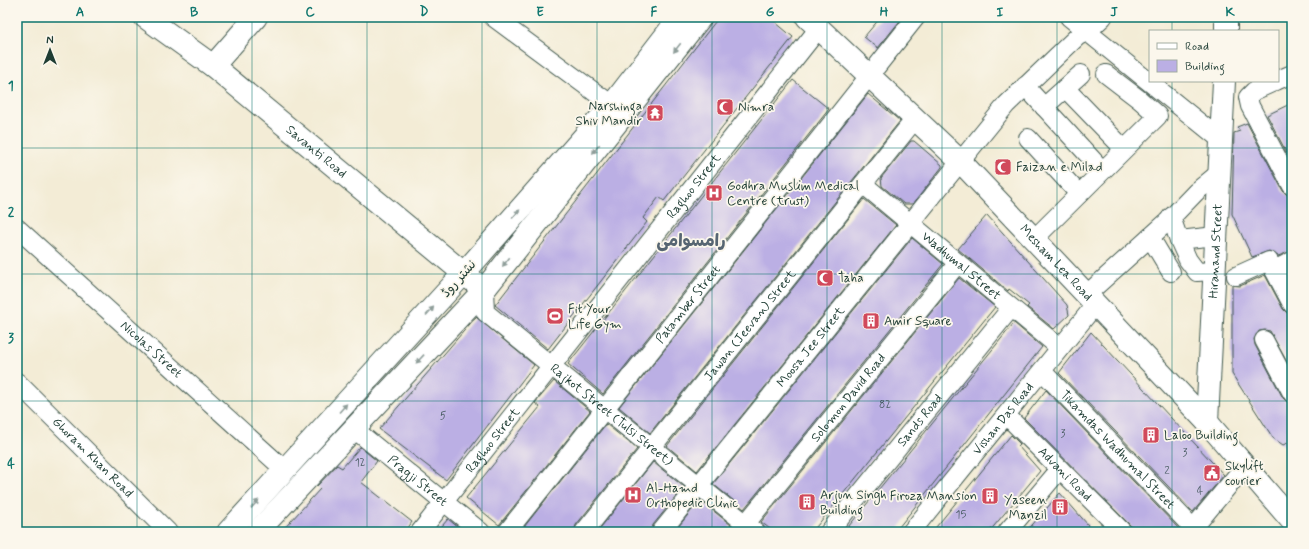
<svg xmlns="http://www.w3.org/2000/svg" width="1309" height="549" font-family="Mynerve,'Playpen Sans Arabic',sans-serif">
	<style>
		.building { fill: #bbafe4 }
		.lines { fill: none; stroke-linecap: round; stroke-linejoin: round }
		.minor-casing { stroke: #3f574c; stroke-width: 20 }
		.tertiary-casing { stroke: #3f574c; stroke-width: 24 }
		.primary-casing { stroke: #3f574c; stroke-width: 24 }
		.minor { stroke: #fff; stroke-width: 18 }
		.tertiary { stroke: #fff; stroke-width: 22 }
		.primary { stroke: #fff; stroke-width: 22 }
		.oneway { fill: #8f9e9a }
		.grid { fill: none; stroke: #0f766e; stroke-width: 1; stroke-opacity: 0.55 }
		.labels { text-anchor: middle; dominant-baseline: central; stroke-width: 3.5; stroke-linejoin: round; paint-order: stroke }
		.number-label { font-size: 11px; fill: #465a60 }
		.poi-label { font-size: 13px; fill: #1f3d34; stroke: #fbf7ec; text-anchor: start }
		.street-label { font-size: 13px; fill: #1f3d34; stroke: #fbf7ec }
		.district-label { font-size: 17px; font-weight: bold; fill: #566572; stroke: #fbf7ec }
		.neatline { fill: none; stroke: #0f766e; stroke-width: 1.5 }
		.grid-label { font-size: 13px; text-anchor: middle; font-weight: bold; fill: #0f766e }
	</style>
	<rect width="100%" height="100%" fill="#fbf7ec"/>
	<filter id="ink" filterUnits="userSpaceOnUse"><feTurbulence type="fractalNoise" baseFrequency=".025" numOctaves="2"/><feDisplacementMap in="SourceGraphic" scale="8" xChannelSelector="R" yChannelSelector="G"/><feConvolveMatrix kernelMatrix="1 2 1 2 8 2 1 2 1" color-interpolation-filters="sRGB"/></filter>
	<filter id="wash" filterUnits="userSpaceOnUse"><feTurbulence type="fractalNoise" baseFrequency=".012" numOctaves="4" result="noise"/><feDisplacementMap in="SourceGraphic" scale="16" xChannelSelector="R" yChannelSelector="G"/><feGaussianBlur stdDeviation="0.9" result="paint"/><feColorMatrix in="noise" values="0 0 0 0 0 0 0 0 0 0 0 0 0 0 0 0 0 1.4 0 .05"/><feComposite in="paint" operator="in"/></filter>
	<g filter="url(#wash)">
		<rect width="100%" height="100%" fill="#f3ecd6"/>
		<g id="blocks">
			<g class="building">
				<polygon points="719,17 769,17 793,37 664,201 659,197 643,218 647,222 548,349 495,305"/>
				<polygon points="881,17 903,17 878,48 864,37"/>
				<polygon points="793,80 829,109 603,394 568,364"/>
				<polygon points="868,94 900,121 650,433 619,407"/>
				<polygon points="1292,103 1292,163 1267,115"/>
				<polygon points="1247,123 1283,191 1287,195 1292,196 1292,251 1278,256 1269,251 1252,257 1232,214 1234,133 1240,131 1237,127"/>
				<polygon points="911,141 914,141 942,165 942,167 913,204 904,204 882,186 881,178"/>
				<polygon points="864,199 896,225 697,471 667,446"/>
				<polygon points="987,215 1067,305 1069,315 1054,329 1027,307 1029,305 1009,289 1008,291 958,249"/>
				<polygon points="912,238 943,264 744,509 713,484"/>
				<polygon points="1265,275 1283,309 1287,313 1292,314 1292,371 1270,331 1265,330 1259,331 1254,339 1255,345 1283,398 1287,402 1292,403 1292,441 1283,445 1273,438 1232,374 1232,285 1240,286"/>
				<polygon points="959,278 995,307 812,532 774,532 761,522"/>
				<polygon points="476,317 534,365 446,480 379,429"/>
				<polygon points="1014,323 1042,347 895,532 844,532"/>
				<polygon points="1091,332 1224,475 1193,512 1059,373"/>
				<polygon points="554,381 590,411 499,525 466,498 540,407 535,403"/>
				<polygon points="1046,390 1180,530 1179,532 1133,532 1130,525 1024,418"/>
				<polygon points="606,424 637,449 576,525 574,532 520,532"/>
				<polygon points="1011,435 1020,444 1018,446 1040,471 989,532 932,532"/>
				<polygon points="360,447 377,461 361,482 412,522 405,532 281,532 320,489 317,486 337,465 342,468"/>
				<polygon points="653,462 684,487 653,525 651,532 597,532"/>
				<polygon points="1060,493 1088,525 1083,532 1026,532"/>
				<polygon points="700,500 731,525 729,532 674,532"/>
				<polygon points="448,519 464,532 437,532"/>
			</g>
		</g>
	</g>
	<g filter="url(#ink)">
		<use href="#blocks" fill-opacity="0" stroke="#3f574c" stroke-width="1"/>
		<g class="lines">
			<g class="minor-casing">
				<g id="minor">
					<polyline points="493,17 612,105"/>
					<polyline points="1069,17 1221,140"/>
					<polyline points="1278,80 1292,74"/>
					<polyline points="1276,81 1254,91 1248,97 1250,106 1292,186"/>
					<polyline points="1025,86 1102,170"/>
					<polyline points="1065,88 1124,149"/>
					<polyline points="1044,107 1081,74"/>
					<polyline points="1028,138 1079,194"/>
					<path id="s1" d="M863 184 1060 348"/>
					<polyline points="1171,217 1179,240 1216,236"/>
					<path id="s2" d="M17 228 286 471"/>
					<polyline points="1150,237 1171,272"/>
					<polyline points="1034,239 1158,116 1140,100 1106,74"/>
					<polyline points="1179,240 1188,260 1197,272 1214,271"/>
					<polyline points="1274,270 1292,304"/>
					<polyline points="1236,276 1269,261 1274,270 1292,261"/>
					<path id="s3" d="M484 290 485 312 756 532"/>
					<polyline points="1086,295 1167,222 1196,192 1219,173"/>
					<polyline points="1264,340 1292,393"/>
					<path id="s4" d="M1042 371 1193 528"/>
					<path id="s5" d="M17 382 168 532"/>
					<path id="s6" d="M1007 416 1123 532"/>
					<path id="s7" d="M354 429 481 532"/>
					<path id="s8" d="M420 532 819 28"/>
					<path id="s9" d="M507 532 916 17"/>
					<path id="s10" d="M584 532 915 119"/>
					<path id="s11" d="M661 532 1006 105 1078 36 1087 32 1103 17"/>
					<path id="s12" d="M739 532 958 263"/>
					<path id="s13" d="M829 532 1011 308"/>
					<path id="s14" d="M911 532 1095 305"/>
					<polyline points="1007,532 1060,469"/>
					<polyline points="1190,532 1244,467"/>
				</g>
			</g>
			<g class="tertiary-casing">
				<g id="tertiary">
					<path id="s15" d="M145 17 213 66 484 290"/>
					<path id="s16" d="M807 17 960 161 1207 422 1292 521"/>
					<polyline points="1226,31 1226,17"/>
					<polyline points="213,66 256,17"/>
					<path id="s17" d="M1207 422 1224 81"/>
				</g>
			</g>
			<g class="primary-casing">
				<g id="primary">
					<polyline points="228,532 464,273 612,105 680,17"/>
					<polyline points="257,532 484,290 701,17"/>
				</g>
			</g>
			<use href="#minor" class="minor"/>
			<use href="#tertiary" class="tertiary"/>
			<use href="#primary" class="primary"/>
		</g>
		<defs><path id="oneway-solid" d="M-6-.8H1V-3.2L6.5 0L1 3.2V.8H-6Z"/></defs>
		<g class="oneway">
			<use href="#oneway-solid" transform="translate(677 48) rotate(128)"/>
			<use href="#oneway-solid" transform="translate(596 149) rotate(128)"/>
			<use href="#oneway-solid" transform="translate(516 214) rotate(-48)"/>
			<use href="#oneway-solid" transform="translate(506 262) rotate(128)"/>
			<use href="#oneway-solid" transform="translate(430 311) rotate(-48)"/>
			<use href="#oneway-solid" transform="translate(420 359) rotate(133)"/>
			<use href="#oneway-solid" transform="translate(343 408) rotate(-48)"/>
			<use href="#oneway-solid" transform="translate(255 504) rotate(-47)"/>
		</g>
	</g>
	<path class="grid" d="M137 17V532M252 17V532M367 17V532M482 17V532M597 17V532M712 17V532M827 17V532M942 17V532M1057 17V532M1172 17V31M1172 81V532M17 148H1292M17 274H1292M17 401H1292"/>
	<defs>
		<g id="mosque-square" transform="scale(0.9)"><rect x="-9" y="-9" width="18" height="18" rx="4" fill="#d1495b" stroke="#fbf7ec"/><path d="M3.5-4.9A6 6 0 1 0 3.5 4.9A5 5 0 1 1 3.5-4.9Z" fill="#fff"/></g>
		<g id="temple-square" transform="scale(0.9)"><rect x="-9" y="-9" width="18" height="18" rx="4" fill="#d1495b" stroke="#fbf7ec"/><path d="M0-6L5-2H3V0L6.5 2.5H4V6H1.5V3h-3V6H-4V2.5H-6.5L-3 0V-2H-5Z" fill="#fff"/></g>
		<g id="hospital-square" transform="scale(0.9)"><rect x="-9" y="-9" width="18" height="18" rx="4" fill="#d1495b" stroke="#fbf7ec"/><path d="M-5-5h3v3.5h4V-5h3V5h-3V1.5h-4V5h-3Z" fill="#fff"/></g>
		<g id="stadium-square" transform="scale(0.9)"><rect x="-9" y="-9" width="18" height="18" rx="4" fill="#d1495b" stroke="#fbf7ec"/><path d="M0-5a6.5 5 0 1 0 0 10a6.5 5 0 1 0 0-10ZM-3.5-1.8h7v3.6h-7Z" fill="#fff"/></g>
		<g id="building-square" transform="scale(0.9)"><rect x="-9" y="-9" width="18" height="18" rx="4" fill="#d1495b" stroke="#fbf7ec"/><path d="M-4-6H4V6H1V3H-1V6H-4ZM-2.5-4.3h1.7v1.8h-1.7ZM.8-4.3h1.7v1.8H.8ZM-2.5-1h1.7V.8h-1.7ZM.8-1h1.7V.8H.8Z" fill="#fff"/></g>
		<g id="civic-square" transform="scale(0.9)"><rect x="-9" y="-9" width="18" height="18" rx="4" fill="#d1495b" stroke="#fbf7ec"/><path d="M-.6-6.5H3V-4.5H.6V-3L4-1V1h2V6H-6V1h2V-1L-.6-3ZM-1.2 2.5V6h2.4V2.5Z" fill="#fff"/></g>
	</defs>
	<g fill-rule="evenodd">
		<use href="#mosque-square" x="725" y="107"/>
		<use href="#temple-square" x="655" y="113"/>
		<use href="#mosque-square" x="1003" y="167"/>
		<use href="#hospital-square" x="714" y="193"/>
		<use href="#mosque-square" x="825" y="278"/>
		<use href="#stadium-square" x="555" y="316"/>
		<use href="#building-square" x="871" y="321"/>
		<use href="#building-square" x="1151" y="435"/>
		<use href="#civic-square" x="1212" y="473"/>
		<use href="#hospital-square" x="633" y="495"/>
		<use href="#building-square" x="990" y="496"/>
		<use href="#building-square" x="807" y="502"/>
		<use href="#building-square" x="1060" y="507"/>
	</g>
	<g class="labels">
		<g class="number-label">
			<text x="885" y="405">82</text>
			<text x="443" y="416">5</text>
			<text x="1063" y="434">3</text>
			<text x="1185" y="453">3</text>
			<text x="360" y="463">12</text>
			<text x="1167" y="471">2</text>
			<text x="1200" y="491">4</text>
			<text x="961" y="515">15</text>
		</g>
		<g class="poi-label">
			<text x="642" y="106" text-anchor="end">Narshinga<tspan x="642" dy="15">Shiv Mandir</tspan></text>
			<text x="738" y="107">Nimra</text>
			<text x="1016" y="167">Faizan e Milad</text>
			<text x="727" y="186">Godhra Muslim Medical<tspan x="727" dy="15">Centre (trust)</tspan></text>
			<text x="838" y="278">Taha</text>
			<text x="568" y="309">Fit Your<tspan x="568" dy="15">Life Gym</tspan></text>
			<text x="884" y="321">Amir Square</text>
			<text x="1164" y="435">Laloo Building</text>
			<text x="1225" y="466">Skylift<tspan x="1225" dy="15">courier</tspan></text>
			<text x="646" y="488">Al-Hamd<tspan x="646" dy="15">Orthopedic Clinic</tspan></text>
			<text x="820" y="495">Arjun Singh<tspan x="820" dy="15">Building</tspan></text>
			<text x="977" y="496" text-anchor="end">Firoza Mansion</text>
			<text x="1047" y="500" text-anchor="end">Yaseen<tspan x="1047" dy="15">Manzil</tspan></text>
		</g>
		<g class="street-label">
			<text stroke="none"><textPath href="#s15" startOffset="218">Savanti Road</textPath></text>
			<text stroke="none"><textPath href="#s8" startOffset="441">Raghoo Street</textPath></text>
			<text stroke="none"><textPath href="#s17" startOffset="171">Hiranand Street</textPath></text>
			<text stroke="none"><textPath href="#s16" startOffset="350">Mesham Lea Road</textPath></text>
			<text stroke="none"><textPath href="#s1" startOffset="128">Wadhumal Street</textPath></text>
			<text transform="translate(459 279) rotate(-48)">نشتر روڈ</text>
			<text stroke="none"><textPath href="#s9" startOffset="291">Patamber Street</textPath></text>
			<text stroke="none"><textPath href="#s10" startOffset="265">Jawan (Jeevan) Street</textPath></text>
			<text stroke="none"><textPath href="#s11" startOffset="238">Moosa Jee Street</textPath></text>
			<text stroke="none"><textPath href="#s2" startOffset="181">Nicolas Street</textPath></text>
			<text stroke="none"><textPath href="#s12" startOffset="173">Solomon David Road</textPath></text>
			<text stroke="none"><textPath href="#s3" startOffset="185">Rajkot Street (Tulsi Street)</textPath></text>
			<text stroke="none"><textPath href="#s14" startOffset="146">Vishan Das Road</textPath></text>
			<text stroke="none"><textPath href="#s13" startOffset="144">Sands Road</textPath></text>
			<text stroke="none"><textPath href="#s8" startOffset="117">Raghoo Street</textPath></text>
			<text stroke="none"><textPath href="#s4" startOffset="109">Tikamdas Wadhumal Street</textPath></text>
			<text stroke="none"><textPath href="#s5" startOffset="107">Ghoram Khan Road</textPath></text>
			<text stroke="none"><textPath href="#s6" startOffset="82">Advani Road</textPath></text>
			<text stroke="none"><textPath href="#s7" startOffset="82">Pragji Street</textPath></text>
		</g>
		<g class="district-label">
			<text x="691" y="241">رامسوامی</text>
		</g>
	</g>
	<rect width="1309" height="549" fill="none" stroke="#fbf7ec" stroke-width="44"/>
	<rect x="1149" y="30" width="130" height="52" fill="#fbf7ec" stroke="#a3ada2"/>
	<rect x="1157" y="43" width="20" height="6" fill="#ffffff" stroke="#a3ada2"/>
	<text x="1185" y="50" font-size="12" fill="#1f3d34">Road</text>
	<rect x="1157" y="60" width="20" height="12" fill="#bbafe4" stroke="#a3ada2"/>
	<text x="1185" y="70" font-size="12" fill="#1f3d34">Building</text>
	<g transform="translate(50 50)" stroke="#fbf7ec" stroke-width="3" paint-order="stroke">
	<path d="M0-3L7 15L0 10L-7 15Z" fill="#1f3d34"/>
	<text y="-6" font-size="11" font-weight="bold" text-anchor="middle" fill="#1f3d34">N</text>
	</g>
	<rect x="22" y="22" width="1265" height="505" class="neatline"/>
	<g class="grid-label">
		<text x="80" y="16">A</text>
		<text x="194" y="16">B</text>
		<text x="310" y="16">C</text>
		<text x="424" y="16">D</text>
		<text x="540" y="16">E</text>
		<text x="654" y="16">F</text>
		<text x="770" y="16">G</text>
		<text x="884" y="16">H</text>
		<text x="1000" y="16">I</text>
		<text x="1114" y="16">J</text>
		<text x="1230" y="16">K</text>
		<text x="11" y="90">1</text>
		<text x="11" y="216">2</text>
		<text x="11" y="342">3</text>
		<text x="11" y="468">4</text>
	</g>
</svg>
